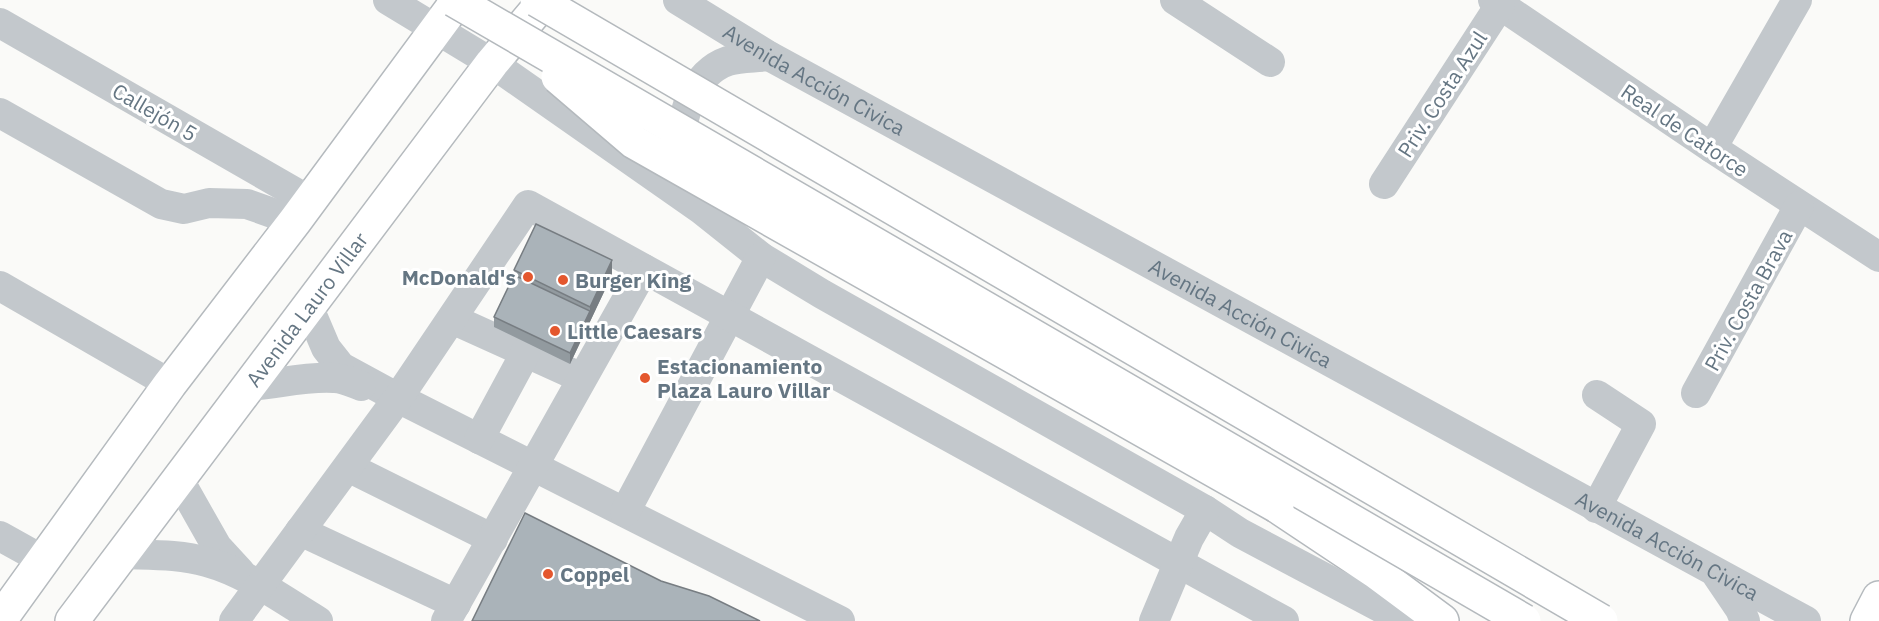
<svg xmlns="http://www.w3.org/2000/svg" width="1879" height="621" font-family="'IBM Plex Sans',sans-serif">
	<style>
		.lines { fill: none; stroke-linecap: round; stroke-linejoin: round }
		.major-casing { stroke: #b5babe; stroke-width: 36 }
		.highway-casing { stroke: #b4b9bd; stroke-width: 36 }
		.minor { stroke: #c3c8cc; stroke-width: 30 }
		.major { stroke: #fff; stroke-width: 33 }
		.highway { stroke: #fff; stroke-width: 33 }
		.highway-bridge-casing { stroke: #b4b9bd; stroke-width: 36; stroke-linecap: butt }
		.highway-bridge { stroke: #fff; stroke-width: 33 }
		.wall { fill: #929a9f }
		.shaded-wall { fill: #777d82 }
		.building { fill: #aab3b9; stroke: #777d82; stroke-width: 1.5 }
		.poi-dot { fill: #e4572e; stroke: #fff; stroke-width: 2 }
		.labels { text-anchor: middle; dominant-baseline: central; stroke-width: 6; stroke-linejoin: round; paint-order: stroke }
		.street-label { font-size: 21px; fill: #657683; stroke: #fff }
		.poi-label { font-size: 21px; font-weight: bold; fill: #657683; stroke: #fff; text-anchor: start }
	</style>
	<rect width="100%" height="100%" fill="#fafaf8"/>
	<g class="lines">
		<g class="major-casing">
			<g id="major">
				<polyline points="0,620 170,384 295,221 458,0"/>
				<path id="s2" d="M72 621 492 63 545 0"/>
				<polyline points="1867,621 1879,598"/>
			</g>
		</g>
		<g class="highway-casing">
			<polyline id="highway" points="1277,506 1376,572 1442,621"/>
		</g>
		<g class="minor">
			<polyline points="388,0 492,63 702,210 761,257 822,294 1205,510 1240,533 1406,621"/>
			<path id="s1" d="M678 0 769 56 1806 621"/>
			<polyline points="1175,0 1270,62"/>
			<polyline points="1493,0 1712,148 1879,257"/>
			<polyline points="0,23 310,201"/>
			<polyline points="0,113 161,204 184,209 209,203 247,204 295,221"/>
			<polyline points="1712,148 1797,0"/>
			<path d="M684 154C677 120 693 73 728 61 740 57 756 58 769 56"/>
			<polyline points="1384,184 1500,5"/>
			<polyline points="0,286 170,384"/>
			<polyline points="309,308 326,348 341,367 398,398 840,621"/>
			<polyline points="452,319 582,378"/>
			<path d="M249 386C277 384 307 376 334 378 343 378 353 383 361 386"/>
			<polyline points="1696,393 1799,206"/>
			<polyline points="479,439 526,352"/>
			<polyline points="348,467 493,539"/>
			<polyline points="179,480 217,547 240,572"/>
			<polyline points="1596,508 1641,424 1597,395"/>
			<polyline points="625,512 761,257"/>
			<polyline points="300,531 456,604"/>
			<polyline points="0,536 43,560"/>
			<path d="M123 554C151 555 180 554 207 562 247 573 283 600 318 621"/>
			<polyline points="1717,575 1740,609 1745,621"/>
			<polyline points="234,621 398,398 528,205 1284,621"/>
			<polyline points="446,621 644,269"/>
			<polyline points="1154,621 1189,538 1205,510"/>
		</g>
		<use href="#major" class="major"/>
		<use href="#highway" class="highway"/>
		<g class="highway-bridge-casing">
			<g id="highway-bridge">
				<polyline points="454,0 1524,621"/>
				<polyline points="537,0 1601,621"/>
				<polyline points="558,77 634,142 1277,506"/>
			</g>
		</g>
		<use href="#highway-bridge" class="highway-bridge"/>
	</g>
	<polygon class="wall" points="514,270 612,275 570,364 494,327 494,317 514,275"/>
	<polygon class="shaded-wall" points="612,260 612,275 570,364 570,353 590,311 590,307"/>
	<g class="building">
		<polygon points="536,224 612,260 590,307 514,270"/>
		<polygon points="514,275 590,311 570,353 494,317"/>
		<polygon points="525,513 661,581 709,596 760,621 472,621"/>
	</g>
	<g class="poi-dot">
		<circle cx="528" cy="277" r="6"/>
		<circle cx="563" cy="280" r="6"/>
		<circle cx="555" cy="331" r="6"/>
		<circle cx="645" cy="378" r="6"/>
		<circle cx="548" cy="574" r="6"/>
	</g>
	<g class="labels">
		<g class="street-label">
			<text stroke="none"><textPath href="#s1" startOffset="158">Avenida Acción Civica</textPath></text>
			<text transform="translate(1442 94) rotate(-57)">Priv. Costa Azul</text>
			<text transform="translate(155 112) rotate(30)">Callejón 5</text>
			<text transform="translate(1685 130) rotate(34)">Real de Catorce</text>
			<text transform="translate(1748 300) rotate(-61)">Priv. Costa Brava</text>
			<text stroke="none"><textPath href="#s2" startOffset="390">Avenida Lauro Villar</textPath></text>
			<text stroke="none"><textPath href="#s1" startOffset="644">Avenida Acción Civica</textPath></text>
			<text stroke="none"><textPath href="#s1" startOffset="1130">Avenida Acción Civica</textPath></text>
		</g>
		<g class="poi-label">
			<text x="516" y="277" text-anchor="end">McDonald's</text>
			<text x="575" y="280">Burger King</text>
			<text x="567" y="331">Little Caesars</text>
			<text x="657" y="366">Estacionamiento<tspan x="657" dy="24">Plaza Lauro Villar</tspan></text>
			<text x="560" y="574">Coppel</text>
		</g>
	</g>
</svg>
